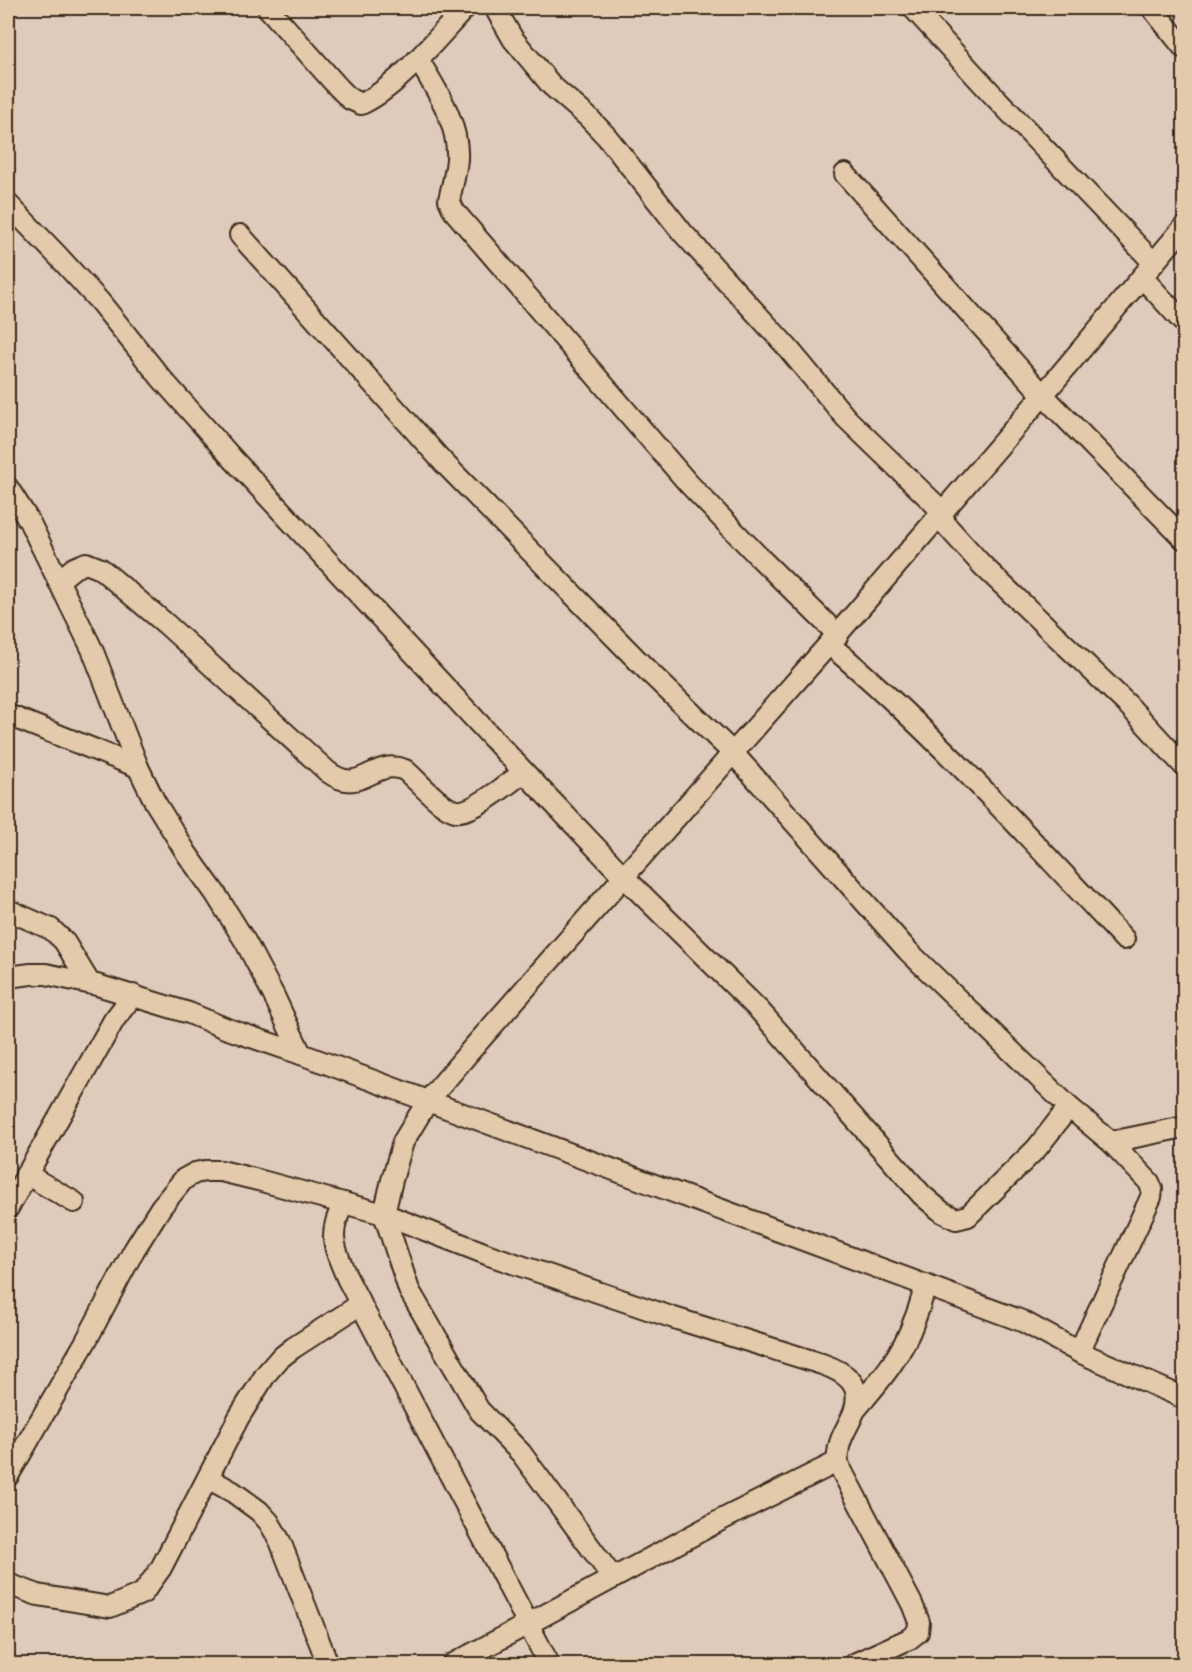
<svg xmlns="http://www.w3.org/2000/svg" width="1192" height="1672" font-family="Delius,sans-serif">
	<style>
		.lines { fill: none; stroke-linecap: round; stroke-linejoin: round }
		.minor-casing { stroke: #3b2a1e; stroke-width: 24 }
		.minor { stroke: #e3caab; stroke-width: 20 }
	</style>
	<rect width="100%" height="100%" fill="#decbbb"/>
	<filter id="ink" filterUnits="userSpaceOnUse"><feTurbulence type="fractalNoise" baseFrequency=".0167" numOctaves="2"/><feDisplacementMap in="SourceGraphic" scale="12" xChannelSelector="R" yChannelSelector="G"/><feConvolveMatrix kernelMatrix="1 2 1 2 8 2 1 2 1" color-interpolation-filters="sRGB"/></filter>
	<g filter="url(#ink)">
		<g class="lines">
			<g class="minor-casing">
				<g id="minor">
					<path d="M268 8 338 87 350 99 361 104C397 88 438 37 465 8"/>
					<polyline points="495,8 513,39 552,86 589,118 607,137 682,232 787,347 846,418 942,511 945,524 982,565 1128,705 1184,766"/>
					<polyline points="913,8 993,95 1154,263"/>
					<polyline points="1152,8 1184,48"/>
					<path d="M418 59C436 90 459 122 457 159 456 173 452 186 449 200L454 211 688 483 759 557 838 635"/>
					<polyline points="845,174 1043,395 1184,539"/>
					<polyline points="8,204 58,256 100,302 161,378 232,458 524,772 624,877 759,1010 922,1195 942,1212 956,1219 968,1216 1037,1148 1069,1107 1111,1142 1184,1127"/>
					<polyline points="240,235 443,462 646,669 733,753 908,951 1069,1107"/>
					<polyline points="1142,277 1184,323"/>
					<polyline points="8,488 29,521 92,649 138,767 155,802 187,854 215,893 245,941 274,996 301,1054"/>
					<path d="M58 581 74 568 86 563 101 569 166 624 328 772C363 797 372 757 405 770 417 780 442 809 456 811 472 814 510 782 524 772"/>
					<path d="M829 644C935 734 1030 838 1124 939"/>
					<polyline points="8,715 138,767"/>
					<polyline points="8,910 51,929 64,941 89,982"/>
					<polyline points="8,977 31,974 46,974 97,985 189,1013 225,1028 301,1054 1022,1321 1079,1352 1184,1398"/>
					<polyline points="26,1174 74,1202"/>
					<path d="M344 1203C327 1234 334 1247 347 1278L528 1624 453 1664"/>
					<polyline points="8,1208 114,1020 133,995"/>
					<polyline points="1079,1352 1151,1197 1152,1189 1149,1182 1111,1142"/>
					<path d="M855 1410C878 1383 902 1356 914 1321 919 1310 922 1297 926 1285"/>
					<polyline points="837,1462 912,1604 919,1622 918,1632 909,1639 854,1664"/>
					<path d="M8 1476 86 1341 134 1250 161 1207 184 1179 195 1173 205 1171H221L258 1180 384 1214 489 1255 674 1318 822 1364C845 1372 864 1384 854 1412 850 1423 843 1432 840 1443 838 1449 838 1456 837 1462L721 1520 528 1624 549 1664"/>
					<polyline points="208,1478 233,1492 259,1511 269,1522 280,1541 328,1664"/>
					<polyline points="613,1578 521,1453 479,1410 409,1290 384,1214 392,1180 403,1142 427,1102 471,1050 829,644 1043,395 1184,227"/>
					<polyline points="8,1584 38,1595 110,1607 143,1593 161,1568 239,1417 266,1374 279,1359 293,1348 361,1304"/>
				</g>
			</g>
			<use href="#minor" class="minor"/>
		</g>
	</g>
	<rect width="1192" height="1672" fill="none" stroke="#e3caab" stroke-width="30"/>
	<rect x="15" y="15" width="1162" height="1642" fill="none" stroke="#3b2a1e" stroke-width="2" filter="url(#ink)"/>
</svg>
